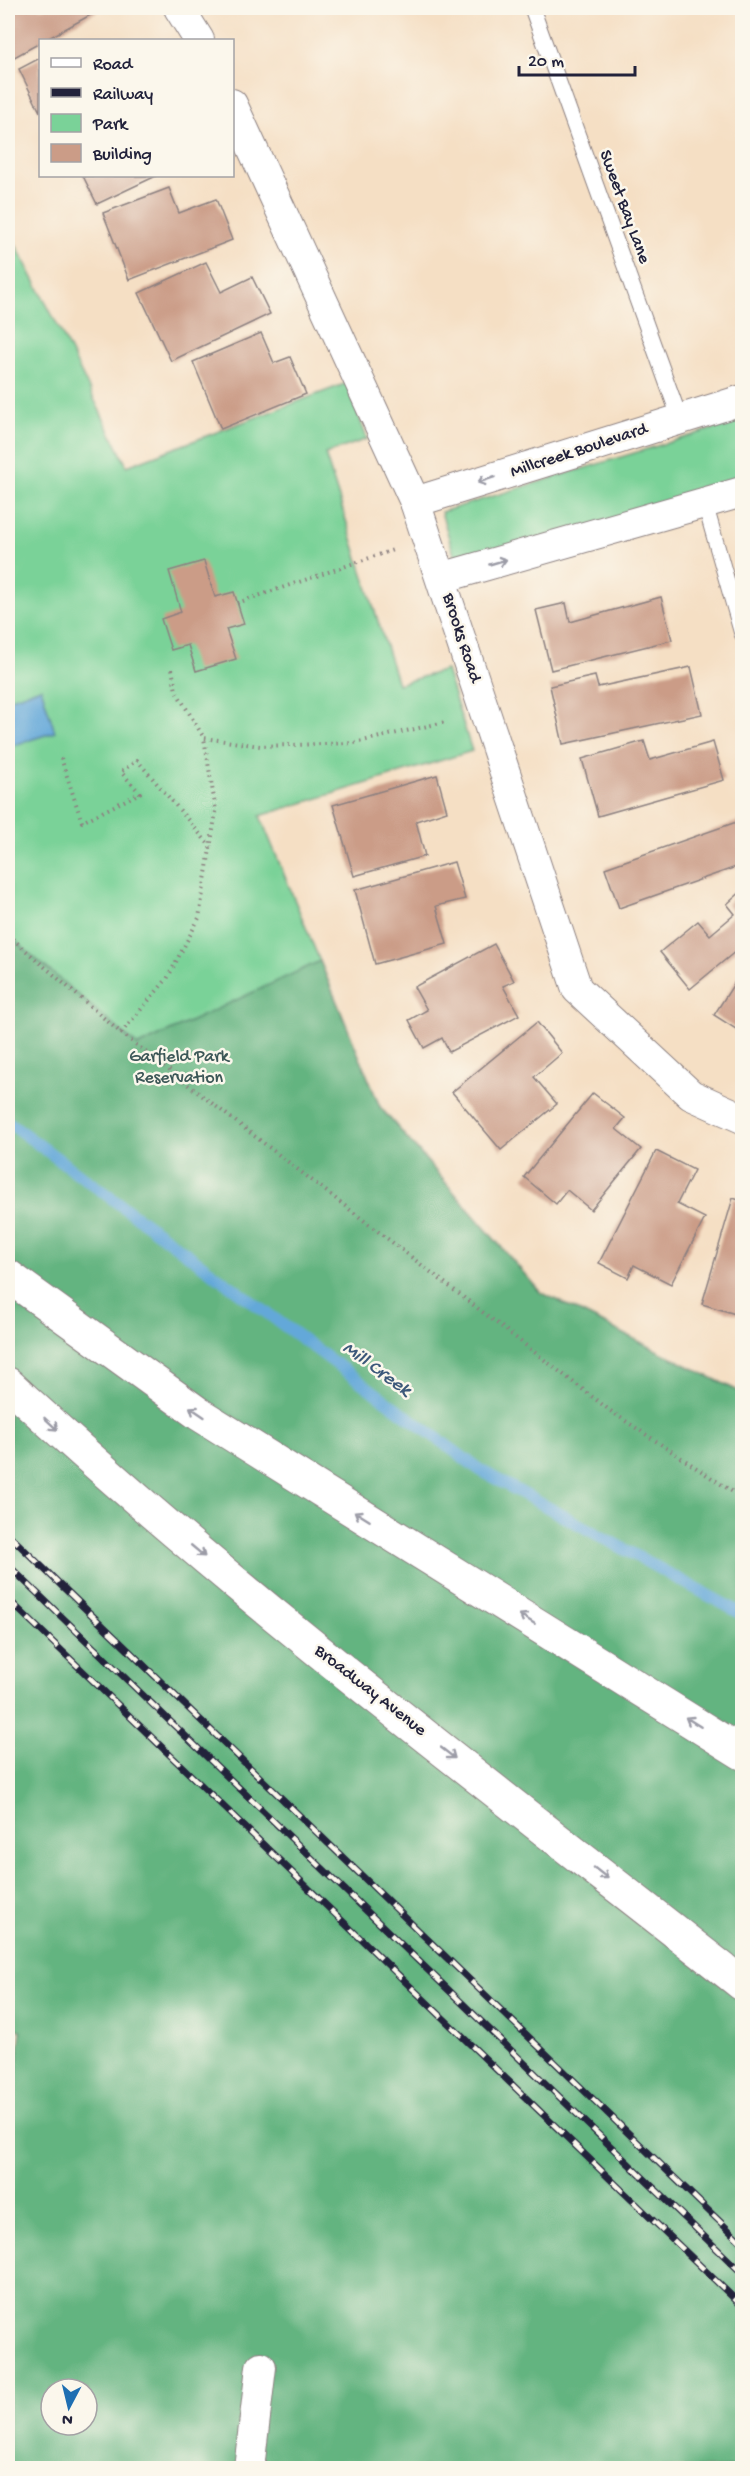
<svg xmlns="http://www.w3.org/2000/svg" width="750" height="2476" font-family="'Gochi Hand',sans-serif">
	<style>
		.green { fill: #7ad298; stroke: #4e7a6a; stroke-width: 1.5 }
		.forest { fill: #63b480; stroke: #426b5e; stroke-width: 1.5; fill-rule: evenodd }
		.water { fill: #64a8d9; stroke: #43658a; stroke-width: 1.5 }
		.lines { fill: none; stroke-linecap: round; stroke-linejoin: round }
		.stream { stroke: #64a8d9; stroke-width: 12 }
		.building { fill: #cb9c87 }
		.lane-casing { stroke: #8c8080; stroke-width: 17 }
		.street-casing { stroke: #8c8080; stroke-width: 32 }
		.primary-casing { stroke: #8c8080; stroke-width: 35 }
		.path { stroke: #8c8080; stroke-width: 4; stroke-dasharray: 1.5 4.5; stroke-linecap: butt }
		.lane { stroke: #fff; stroke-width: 15 }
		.street { stroke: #fff; stroke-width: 30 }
		.primary { stroke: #fff; stroke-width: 33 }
		.rail-casing { stroke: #22223b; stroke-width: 7 }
		.rail { stroke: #fbf7ec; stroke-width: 4.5; stroke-dasharray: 14; stroke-linecap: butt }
		.oneway { stroke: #9c9ca7 }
		.labels { text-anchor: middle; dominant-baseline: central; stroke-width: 5; stroke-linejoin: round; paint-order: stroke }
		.street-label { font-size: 18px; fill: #22223b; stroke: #fbf7ec }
		.park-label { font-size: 18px; fill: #3c5757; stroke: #fbf7ec }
		.water-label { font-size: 20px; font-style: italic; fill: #3c587a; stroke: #fbf7ec }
	</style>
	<rect width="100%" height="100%" fill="#fbf7ec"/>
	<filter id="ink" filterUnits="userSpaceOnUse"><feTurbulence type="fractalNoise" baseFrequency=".0167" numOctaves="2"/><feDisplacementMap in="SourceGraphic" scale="12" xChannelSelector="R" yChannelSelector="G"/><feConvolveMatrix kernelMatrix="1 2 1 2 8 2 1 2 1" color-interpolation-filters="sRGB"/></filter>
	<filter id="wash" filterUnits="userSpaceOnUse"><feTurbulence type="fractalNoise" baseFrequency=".008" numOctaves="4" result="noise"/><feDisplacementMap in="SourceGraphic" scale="24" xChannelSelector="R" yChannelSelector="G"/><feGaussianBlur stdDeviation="1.35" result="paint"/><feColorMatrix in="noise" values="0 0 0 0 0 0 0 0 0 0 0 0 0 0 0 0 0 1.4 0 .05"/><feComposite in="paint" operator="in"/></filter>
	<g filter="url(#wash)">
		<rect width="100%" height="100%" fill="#f5dfc4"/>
		<g class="green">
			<polygon points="8,230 61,332 127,466 347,383 367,439 325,454 398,684 446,670 472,751 260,816 380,1107 540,1292 742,1393 8,1152"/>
			<polygon points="742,420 742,484 459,571 441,512"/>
		</g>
		<path class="forest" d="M8 935 138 1046 320 961 380 1107 540 1292 742 1393V2468H8V2147L21 2030 8 2028ZM51 2389H87V2425H51Z"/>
		<polygon class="water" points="41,688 55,732 8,747 8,699"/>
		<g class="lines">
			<polyline class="stream" points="8,1122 480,1470 742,1614"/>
		</g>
		<g id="blocks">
			<g class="building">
				<polygon points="8,8 103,8 9,60"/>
				<polygon points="40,58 40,112 19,69"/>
				<polygon points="83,176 156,176 97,204"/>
				<polygon points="169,188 179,213 216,199 232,240 129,280 103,213"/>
				<polygon points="206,262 221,292 252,277 270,314 171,361 139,293"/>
				<polygon points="261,333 274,363 290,357 306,394 221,429 193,362"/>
				<polygon points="204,561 215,597 234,592 244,624 226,629 236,659 196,671 188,645 171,650 161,619 181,612 169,571"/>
				<polygon points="661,597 672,640 551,670 536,610 566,603 570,622"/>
				<polygon points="691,667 702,714 563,744 550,686 595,676 598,687"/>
				<polygon points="644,741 650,760 713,742 724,780 598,816 582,759"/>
				<polygon points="437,775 447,811 416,821 425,856 354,876 333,805"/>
				<polygon points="742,820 742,865 619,908 605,868"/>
				<polygon points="454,862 465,899 436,906 447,944 375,964 355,890"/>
				<polygon points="742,891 742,946 690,989 660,952 698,921 710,935 735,914 727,904"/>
				<polygon points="494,944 514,981 503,986 519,1015 449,1052 442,1038 424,1048 409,1020 427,1010 414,987"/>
				<polygon points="742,971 742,1033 714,1015"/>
				<polygon points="537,1022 562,1053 534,1077 557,1104 501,1150 452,1092"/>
				<polygon points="593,1093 625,1118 616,1129 641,1149 591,1210 567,1190 556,1204 524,1177"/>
				<polygon points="656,1151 694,1170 677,1204 705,1218 671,1284 634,1265 628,1278 599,1263"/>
				<polygon points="733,1198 742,1201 742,1316 702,1304"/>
			</g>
		</g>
	</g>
	<g filter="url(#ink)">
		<use href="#blocks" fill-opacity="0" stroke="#8c8080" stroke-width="1.5"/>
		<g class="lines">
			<g class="lane-casing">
				<g id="lane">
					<polyline points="532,8 680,419"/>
					<polyline points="705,504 742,634"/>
				</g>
			</g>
			<g class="street-casing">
				<g id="street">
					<polyline points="179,8 199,40"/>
					<polyline points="232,104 415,502 577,989 691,1095 742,1118"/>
					<polyline points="415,502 742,400"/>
					<polyline points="441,578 742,492"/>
					<polyline points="249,2468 261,2367"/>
				</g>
			</g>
			<g class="primary-casing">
				<g id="primary">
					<polyline points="8,1276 199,1414 742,1753"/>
					<path d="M8 1384C240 1599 494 1789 742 1984"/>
				</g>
			</g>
			<g class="path">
				<polyline points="237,603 396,549"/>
				<polyline points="172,669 176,691 204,738 260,746 354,743 445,722"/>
				<polyline points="61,758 82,822 140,793 121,772 137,760 211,847"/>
				<polyline points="8,935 121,1033 612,1412 742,1498"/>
				<polyline points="121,1033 167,979 199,918 216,811 204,738"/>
			</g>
			<use href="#lane" class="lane"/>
			<use href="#street" class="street"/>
			<use href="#primary" class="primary"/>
			<g class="rail-casing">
				<g id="rail">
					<polyline points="8,1534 742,2243"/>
					<polyline points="8,1565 742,2273"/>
					<polyline points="8,1599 742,2306"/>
				</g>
			</g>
			<use href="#rail" class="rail"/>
		</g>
		<defs><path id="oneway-shaft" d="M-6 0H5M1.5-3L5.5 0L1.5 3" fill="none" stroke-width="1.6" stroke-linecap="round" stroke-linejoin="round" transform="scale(1.5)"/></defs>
		<g class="oneway">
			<use href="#oneway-shaft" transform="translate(486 480) rotate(162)"/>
			<use href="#oneway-shaft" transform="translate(498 562) rotate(-16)"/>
			<use href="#oneway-shaft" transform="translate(197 1412) rotate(-146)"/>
			<use href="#oneway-shaft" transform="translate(51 1424) rotate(43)"/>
			<use href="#oneway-shaft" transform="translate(362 1516) rotate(-148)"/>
			<use href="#oneway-shaft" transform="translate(198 1551) rotate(40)"/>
			<use href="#oneway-shaft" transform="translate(527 1619) rotate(-148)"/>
			<use href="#oneway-shaft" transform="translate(693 1722) rotate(-148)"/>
			<use href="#oneway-shaft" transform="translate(448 1753) rotate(38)"/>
			<use href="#oneway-shaft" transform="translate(601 1873) rotate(38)"/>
		</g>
	</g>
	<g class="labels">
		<g class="street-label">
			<text transform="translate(624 207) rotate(70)">Sweet Bay Lane</text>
			<text transform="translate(579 451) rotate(-18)">Millcreek Boulevard</text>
			<text transform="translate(461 638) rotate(72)">Brooks Road</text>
			<text transform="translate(370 1691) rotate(38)">Broadway Avenue</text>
		</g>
		<g class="park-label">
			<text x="179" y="1057">Garfield Park<tspan x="179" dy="21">Reservation</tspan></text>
		</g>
		<g class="water-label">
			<text transform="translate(376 1370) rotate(36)">Mill Creek</text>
		</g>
	</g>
	<rect width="750" height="2476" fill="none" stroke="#fbf7ec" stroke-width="30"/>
	<rect x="39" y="39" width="195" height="138" fill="#fbf7ec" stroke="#a4a2a5" stroke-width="1.5"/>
	<rect x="51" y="58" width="30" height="9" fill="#ffffff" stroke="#a4a2a5" stroke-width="1.5"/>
	<text x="93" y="69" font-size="18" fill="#22223b">Road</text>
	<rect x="51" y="88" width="30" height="9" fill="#22223b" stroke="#a4a2a5" stroke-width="1.5"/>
	<text x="93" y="99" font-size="18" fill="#22223b">Railway</text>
	<rect x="51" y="114" width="30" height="18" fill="#7ad298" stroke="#a4a2a5" stroke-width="1.5"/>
	<text x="93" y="129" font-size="18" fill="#22223b">Park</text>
	<rect x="51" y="144" width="30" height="18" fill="#cb9c87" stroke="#a4a2a5" stroke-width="1.5"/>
	<text x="93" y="159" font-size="18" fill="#22223b">Building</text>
	<g transform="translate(69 2407) rotate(187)"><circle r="28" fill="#fbf7ec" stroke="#a4a2a5" stroke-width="1.5"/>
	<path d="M0-4.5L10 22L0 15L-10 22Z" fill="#1f6fb2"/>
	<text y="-9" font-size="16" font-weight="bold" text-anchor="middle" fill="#22223b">N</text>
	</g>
	<path d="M519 66v9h116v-9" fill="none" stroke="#22223b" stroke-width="3"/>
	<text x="528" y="66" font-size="18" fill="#22223b" stroke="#fbf7ec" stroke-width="4.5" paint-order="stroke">20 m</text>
</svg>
